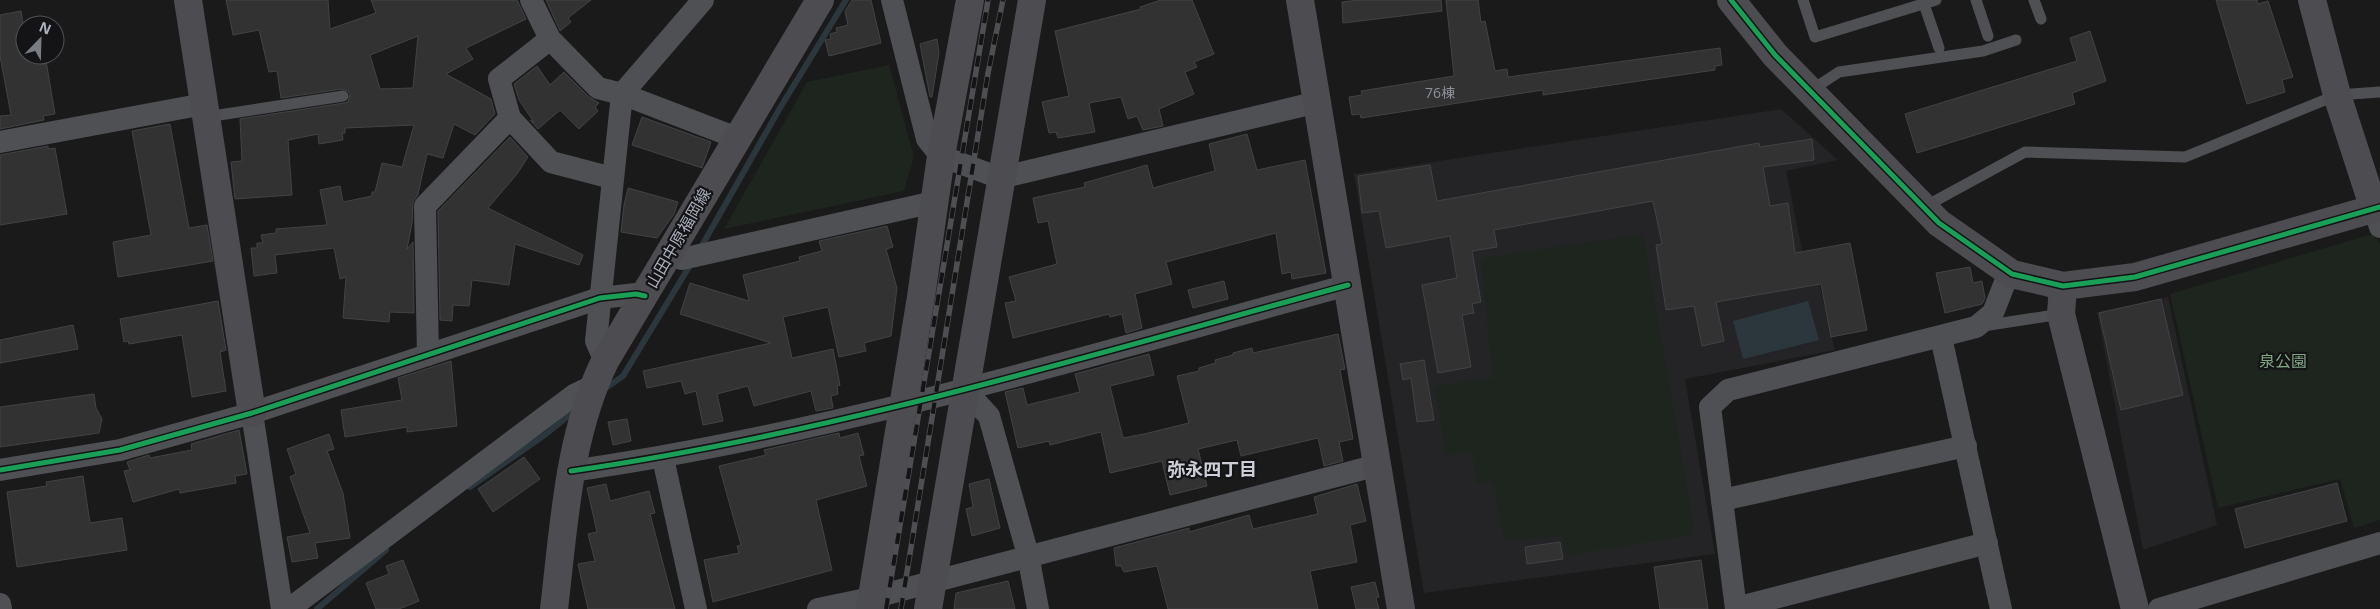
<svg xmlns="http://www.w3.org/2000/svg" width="2380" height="609" font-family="'Open Sans','Noto Sans JP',sans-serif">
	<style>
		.built { fill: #242426 }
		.green { fill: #1d251e }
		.water { fill: #2c363d }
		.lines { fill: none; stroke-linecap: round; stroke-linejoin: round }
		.stream { stroke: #2c363d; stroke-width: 6 }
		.building { fill: #323232; stroke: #424346; fill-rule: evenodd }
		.lane { stroke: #4e5053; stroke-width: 11 }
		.street { stroke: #4e5053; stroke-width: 22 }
		.secondary { stroke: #4d4d51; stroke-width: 28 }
		.rail-casing { stroke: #4e4f52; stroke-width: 5.5 }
		.rail { stroke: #141416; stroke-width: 4; stroke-dasharray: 11; stroke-linecap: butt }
		.cycleway-casing { stroke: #141416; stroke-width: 8 }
		.cycleway { stroke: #1a9f57; stroke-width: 5 }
		.labels { text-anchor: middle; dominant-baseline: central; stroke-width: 4.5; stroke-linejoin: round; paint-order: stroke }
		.number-label { font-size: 14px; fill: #8d909a }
		.street-label { font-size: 16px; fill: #abb0bc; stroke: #141416 }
		.park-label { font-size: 16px; fill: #81a782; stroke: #141416 }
		.neighbourhood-label { font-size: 18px; font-weight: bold; fill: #cccfd7; stroke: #141416 }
	</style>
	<rect width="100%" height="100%" fill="#1a1a1a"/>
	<g class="built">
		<polygon points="1781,109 1838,160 1786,171 1809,285 1819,283 1835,350 1685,379 1715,554 1424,593 1354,174"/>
		<polygon points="2168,297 2217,525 2143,550 2097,312"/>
	</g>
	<g class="green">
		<polygon points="889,65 914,157 904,191 724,229 807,82"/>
		<polygon points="1643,234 1695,534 1567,555 1562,536 1504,540 1494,483 1477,483 1472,451 1446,455 1435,387 1493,378 1481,259"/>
		<polygon points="2372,234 2380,243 2380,520 2354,528 2340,479 2218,508 2170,294"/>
	</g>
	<polygon class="water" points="1808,301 1819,340 1743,359 1733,321"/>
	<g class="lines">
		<g class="stream">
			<polyline points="700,249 780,108 846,0"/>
			<polyline points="603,390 623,376 692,262"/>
			<polyline points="470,487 546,434 577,409"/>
			<polyline points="317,609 386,550"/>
		</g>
	</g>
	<g class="building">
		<path d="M226 0H328L330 29 376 13 371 0H517L526 19 466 48 473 59 446 74 491 99 495 114 475 135 454 124 443 158 427 154 418 194 413 202 412 223 407 249 413 242 414 313 390 312 389 322 343 318 346 277 340 279 334 248 275 255 277 273 254 276 251 248H257V243H263L261 235 276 233V229L327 225 320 190 340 186 343 202 372 196V192H375L382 163 402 167 414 125 345 128V133H342L343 140 319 144 318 134 288 140 292 195 235 199 231 162 242 161 240 119 344 103 348 102 350 95 348 91 342 89 281 98 277 71 269 72 259 30 233 35ZM418 36 413 88 380 89 370 55Z"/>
		<polygon points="546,0 591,0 568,18 571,22 560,31"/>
		<polygon points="852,0 871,0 881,43 829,56 825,40 831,39 830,34 837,32 836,28 848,25 845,11"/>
		<polygon points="1161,0 1192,0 1214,54 1194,62 1197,67 1185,72 1194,94 1159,109 1163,126 1143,130 1137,116 1128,119 1121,97 1089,103 1095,132 1058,138 1056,132 1049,133 1042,102 1069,96 1055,31 1141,9 1140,7"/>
		<polygon points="1359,0 1441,0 1442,11 1343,23 1342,2"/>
		<polygon points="1446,0 1478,0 1481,22 1485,21 1495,71 1507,69 1508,77 1720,48 1722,65 1715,66 1715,70 1543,95 1543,90 1361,118 1360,114 1352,115 1349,97 1362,95 1361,91 1454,76"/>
		<polygon points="2216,0 2257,0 2258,4 2268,1 2293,77 2282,80 2285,92 2247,104"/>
		<polygon points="21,11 25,37 25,55 45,55 55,114 43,116 44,120 0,129 0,116 11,115 0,56 0,15"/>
		<polygon points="2090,31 2106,81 2072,93 2075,104 1917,153 1905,114 2077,61 2070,38"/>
		<polygon points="937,39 939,53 932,97 930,97 920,44"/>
		<polygon points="537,66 550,85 564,72 589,97 599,103 595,107 598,111 579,129 560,110 538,129 530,120 534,122 519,100 514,84"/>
		<polygon points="642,117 711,142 702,168 632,145"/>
		<polygon points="170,124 189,228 207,225 213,261 118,277 113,242 151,235 132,131"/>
		<polygon points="1247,134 1257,170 1305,160 1326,273 1292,279 1291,272 1282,274 1276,233 1166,262 1172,284 1135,294 1142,328 1126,333 1122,314 1110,317 1109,314 1013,338 1005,303 1016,301 1009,277 1057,264 1048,221 1038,223 1033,198 1085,187 1084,183 1147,165 1153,188 1215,171 1209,144"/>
		<polygon points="510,137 528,157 517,174 488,208 583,255 579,265 515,244 509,285 472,280 469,306 453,305 452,321 440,320 438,211"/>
		<polygon points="1812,139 1814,160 1763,167 1770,206 1788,203 1795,253 1850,243 1867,330 1831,337 1821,284 1716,302 1724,341 1702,346 1694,306 1666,310 1656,245 1662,244 1653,201 1494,230 1497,247 1472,251 1481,302 1472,304 1474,313 1462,315 1471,367 1438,373 1422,285 1457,278 1450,236 1386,248 1379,211 1362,213 1358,176 1430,165 1437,201 1759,143 1760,147"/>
		<polygon points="48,146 48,149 55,148 67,214 0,225 0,155"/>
		<polygon points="628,188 678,202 674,214 657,238 621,232 624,205"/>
		<polygon points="887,226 893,247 886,249 897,288 891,336 864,343 866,351 839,357 828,307 783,317 792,358 833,349 840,385 837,386 838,394 831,396 833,408 816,411 811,391 754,406 748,386 717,394 723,421 703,425 696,391 685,394 681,381 647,388 643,371 771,343 680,314 690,283 749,301 743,275 800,261 799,257 822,251 819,241"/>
		<polygon points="1970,267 1973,283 1982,281 1985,298 1982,304 1945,313 1936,273"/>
		<polygon points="1224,281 1228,299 1193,308 1188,290"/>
		<polygon points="2161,299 2183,395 2121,410 2099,313"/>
		<polygon points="218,301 226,350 220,352 226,391 192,397 182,335 129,344 128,341 124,342 120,319"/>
		<polygon points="73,325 78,349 0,363 0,340"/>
		<polygon points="1338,334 1345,369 1340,370 1353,439 1339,442 1343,461 1324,466 1318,438 1241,456 1237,440 1198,449 1207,486 1170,495 1162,461 1110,473 1101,432 1050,445 1049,441 1018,448 1005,392 1023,388 1027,405 1080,392 1075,374 1149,354 1154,375 1110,386 1123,438 1144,434 1189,423 1177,376 1199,371 1199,368 1216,363 1215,360 1233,355 1233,353 1252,348 1253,353"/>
		<polygon points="1424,360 1434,420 1417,422 1411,378 1403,380 1400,364"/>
		<polygon points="451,361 457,426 407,432 407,427 345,437 341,410 402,400 398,378"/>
		<polygon points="94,394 96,408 102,419 99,433 0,447 0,407"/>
		<polygon points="627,419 631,441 613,445 608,422"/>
		<polygon points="239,430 247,474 235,476 236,483 180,493 179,489 133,502 124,471 130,470 127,462 149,455 150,458 192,450 191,444"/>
		<polygon points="839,433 840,438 858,433 864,455 859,456 867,486 816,500 832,570 713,602 704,560 739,553 737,546 741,545 719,466 766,455 764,450"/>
		<polygon points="329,434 334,449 327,451 343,493 350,538 315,543 318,558 292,562 287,537 310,533 290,477 296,474 287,449"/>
		<polygon points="524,457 540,479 493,512 478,489"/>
		<polygon points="83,476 90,523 122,518 127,550 17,567 7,492 47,486 46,482"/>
		<polygon points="989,479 1000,528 972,536 966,509 973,507 969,484"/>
		<polygon points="2337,483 2347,521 2245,548 2235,509"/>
		<polygon points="606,484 610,501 649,491 655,513 650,514 675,609 588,609 578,564 595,561 588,534 597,532 587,488"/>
		<polygon points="1357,484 1366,521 1350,525 1357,562 1310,571 1318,609 1168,609 1157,566 1124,572 1121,566 1116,566 1114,548 1189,528 1189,532 1249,515 1253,529 1318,514 1314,497"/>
		<polygon points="1560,542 1563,559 1527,564 1525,547"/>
		<polygon points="403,560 419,601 399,609 376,609 366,583 389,574 386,566"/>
		<polygon points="1701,560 1708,609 1660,609 1654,567"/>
		<polygon points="1008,581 1015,609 954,609 956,593"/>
		<polygon points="1375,582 1379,597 1376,598 1379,609 1356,609 1351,587"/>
	</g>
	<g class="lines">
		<g class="lane">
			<polyline points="1803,0 1815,37 1936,0"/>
			<polyline points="1976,0 1988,36"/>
			<polyline points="2034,0 2041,19"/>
			<polyline points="1924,4 1939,48"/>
			<polyline points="1810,91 1839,72 1983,51 2016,40"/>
			<polyline points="206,117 343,96"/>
			<polyline points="1924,207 2025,152 2185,157 2337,95 2380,92"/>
			<polyline points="1983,326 2061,314"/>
		</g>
		<g class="street">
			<polyline points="531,0 550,39 598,88 622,94 737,138"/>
			<polyline points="892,0 927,139 941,156 1000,178 1318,102"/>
			<polyline points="510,118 551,162 612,178"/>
			<polyline points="0,142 204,104"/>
			<polyline points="2374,209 2380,227"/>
			<polyline points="669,255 682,259 934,202"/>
			<polyline points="1941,337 2001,609"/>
			<polyline points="428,355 425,206 510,118 499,79 550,39"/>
			<polyline points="605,361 596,341 622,94 703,0"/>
			<polyline points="965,390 989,416 1028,555 1038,609"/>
			<polyline points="252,413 282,609"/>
			<polyline points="663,458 696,609"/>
			<polyline points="0,470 120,450 252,413 600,298 636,294 645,296"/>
			<path d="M571 471C835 433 1091 355 1348 285"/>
			<polyline points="1722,500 1966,446"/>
			<polyline points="0,604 1,609"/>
			<polyline points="1736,608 1987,543"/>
			<polyline points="289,609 574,395 593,386"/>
			<polyline points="818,609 871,598 1378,465"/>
			<polyline points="1736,609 1710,407 1728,390 1976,327 1993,313 2009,272"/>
			<polyline points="2159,609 2380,543"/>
		</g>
		<g class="secondary">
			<polyline points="188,0 252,413"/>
			<polyline points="1300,0 1401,609"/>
			<polyline points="1731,0 1775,55 1939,223 2012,274 2063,286 2135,277 2380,207"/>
			<polyline points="2312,0 2337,95 2374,209"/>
			<polyline points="2063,286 2061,314 2135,609"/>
			<path d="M554 609C564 526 568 437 605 361L820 0"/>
			<polyline points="870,609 921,297 941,156 970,0"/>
			<polyline points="928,609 1032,0"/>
		</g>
		<g class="rail-casing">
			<g id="rail">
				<polyline points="886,609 988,0"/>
				<polyline points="901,609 988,73 1003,0"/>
			</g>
		</g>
		<use href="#rail" class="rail"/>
		<g class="cycleway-casing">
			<g id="cycleway">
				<polyline points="1731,0 1775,55 1939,223 2012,274 2063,286 2135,277 2380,207"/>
				<polyline points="0,470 120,450 252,413 600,298 636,294 645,296"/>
				<path d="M571 471C835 433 1091 355 1348 285"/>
			</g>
		</g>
		<use href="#cycleway" class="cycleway"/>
	</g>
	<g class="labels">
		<g class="number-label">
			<text x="1440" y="92">76棟</text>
		</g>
		<g class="street-label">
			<text transform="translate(678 238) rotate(-60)">山田中原福岡線</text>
		</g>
		<g class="park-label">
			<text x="2283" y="361">泉公園</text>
		</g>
		<g class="neighbourhood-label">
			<text x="1212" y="469">弥永四丁目</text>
		</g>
	</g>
	<g transform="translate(40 40) rotate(23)"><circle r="24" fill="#141416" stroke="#505258"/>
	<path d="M0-4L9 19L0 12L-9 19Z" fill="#787c83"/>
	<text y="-8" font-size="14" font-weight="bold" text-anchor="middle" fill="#abb0bc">N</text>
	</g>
</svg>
